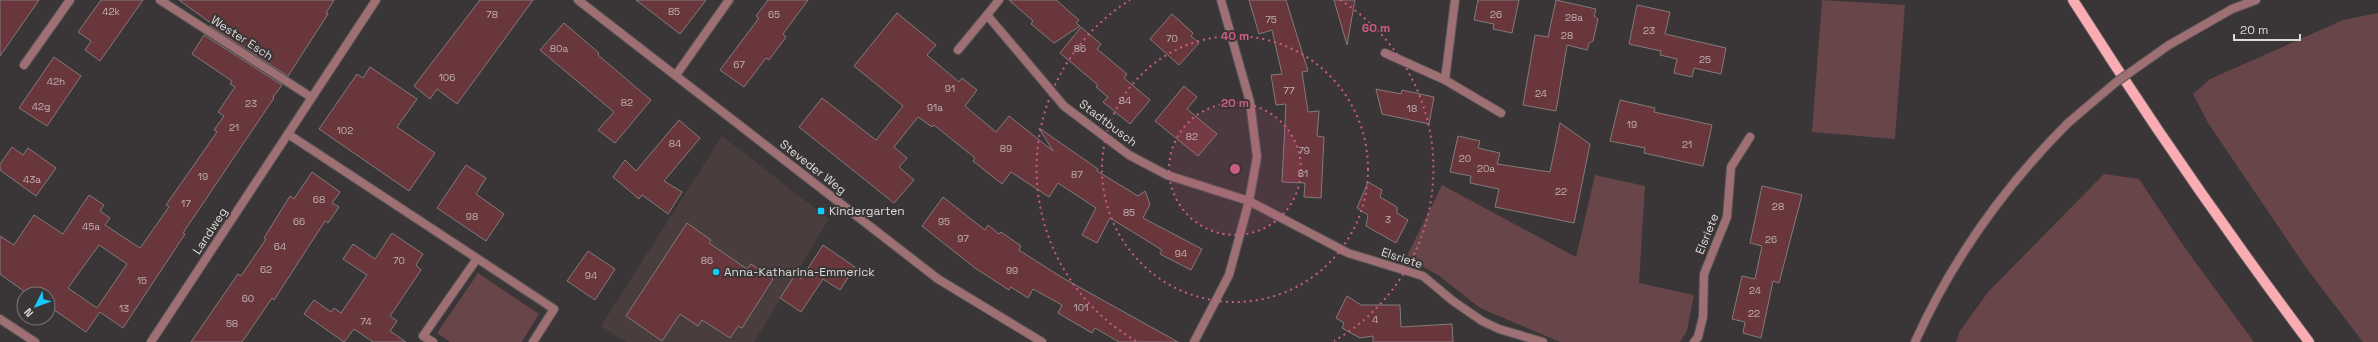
<svg xmlns="http://www.w3.org/2000/svg" width="2378" height="342" font-family="'Space Grotesk',sans-serif">
	<style>
		.built { fill: #4a3d3e }
		.green { fill: #674548 }
		.building { fill: #69363b; stroke: #817b7c; fill-rule: evenodd }
		.lines { fill: none; stroke-linecap: round; stroke-linejoin: round }
		.street-casing { stroke: #575354; stroke-width: 10 }
		.primary-casing { stroke: #575354; stroke-width: 12 }
		.street { stroke: #9e6f73; stroke-width: 8 }
		.primary { stroke: #f9acb2; stroke-width: 10 }
		.street-bridge-casing { stroke: #575354; stroke-width: 10; stroke-linecap: butt }
		.street-bridge { stroke: #9e6f73; stroke-width: 8 }
		.ring { fill: none; stroke: #cb5c87; stroke-width: 2; stroke-dasharray: 2 4 }
		.poi-dot { fill: #15cafb; stroke: #3a3536; stroke-width: 1.5 }
		.labels { text-anchor: middle; dominant-baseline: central; stroke-width: 4; stroke-linejoin: round; paint-order: stroke }
		.number-label { font-size: 10px; fill: #c0b1b2 }
		.street-label { font-size: 12px; fill: #dddada; stroke: #3a3536 }
		.poi-label { font-size: 12px; fill: #dddada; stroke: #3a3536; text-anchor: start }
		.centre { fill: #cb5c87; stroke: #3a3536; stroke-width: 2 }
		.ring-label { font-size: 12px; text-anchor: middle; font-weight: bold; fill: #cb5c87; stroke: #3a3536; stroke-width: 4; stroke-linejoin: round; paint-order: stroke }
	</style>
	<rect width="100%" height="100%" fill="#3a3536"/>
	<polygon class="built" points="722,136 829,219 754,342 626,342 601,326"/>
	<g class="green">
		<polygon points="1822,0 1905,5 1895,139 1812,132"/>
		<polygon points="2378,13 2378,342 2363,342 2307,269 2208,123 2193,94 2210,79 2343,20"/>
		<polygon points="2104,174 2139,179 2185,248 2254,342 1956,342 1960,331 1988,292"/>
		<polygon points="1595,175 1645,186 1639,283 1694,295 1687,331 1680,342 1560,342 1480,308 1438,275 1406,258 1442,185 1576,257"/>
		<polygon points="478,273 539,314 522,342 450,342 437,333"/>
	</g>
	<g class="building">
		<polygon points="0,0 39,0 0,56"/>
		<polygon points="101,0 143,0 100,61 85,50 91,41 78,32"/>
		<polygon points="179,0 334,0 326,13 328,14 288,76 210,26 212,24"/>
		<polygon points="480,0 533,0 457,104 437,89 430,99 414,86"/>
		<polygon points="636,0 706,0 680,34"/>
		<polygon points="768,0 808,0 783,34 786,37 769,60 766,58 744,87 720,70 759,18 756,16"/>
		<polygon points="1009,0 1056,0 1079,20 1076,23 1080,26 1054,43 1031,24 1033,21"/>
		<polygon points="1249,0 1286,0 1308,71 1302,72 1308,112 1319,111 1317,136 1324,137 1321,198 1304,197 1305,183 1282,182 1286,104 1276,105 1271,75 1282,74 1272,30 1259,34"/>
		<polygon points="1334,0 1355,0 1347,45"/>
		<polygon points="1478,0 1519,0 1512,33 1493,29 1494,24 1474,20"/>
		<polygon points="1556,0 1596,9 1594,16 1598,19 1593,41 1589,43 1587,50 1567,45 1556,111 1523,105 1535,35 1548,37"/>
		<polygon points="1637,5 1670,12 1665,34 1726,48 1721,74 1694,68 1692,77 1674,73 1677,59 1660,55 1661,51 1629,44"/>
		<polygon points="897,13 936,45 927,55 959,82 962,78 977,90 965,106 996,132 1009,116 1053,151 1039,128 1098,169 1097,171 1138,196 1145,191 1150,204 1143,218 1202,249 1191,270 1160,254 1162,250 1110,218 1097,243 1082,235 1096,208 1058,183 1049,197 1011,172 1002,184 973,161 975,158 934,125 932,127 918,117 894,147 907,158 899,167 914,180 894,203 799,127 822,98 876,140 903,106 854,66"/>
		<polygon points="1172,14 1193,33 1191,36 1199,43 1179,65 1150,39"/>
		<polygon points="564,23 599,53 598,55 651,100 615,143 598,130 614,112 540,50"/>
		<polygon points="1081,27 1101,44 1097,49 1127,74 1124,78 1150,100 1130,124 1103,102 1108,97 1096,87 1098,85 1060,53"/>
		<path d="M204 35 282 85 273 97 274 98 183 233 185 234 123 328 100 312 86 332 53 309 48 316V294H28L0 274V236L14 245 34 215 63 234 89 195 104 205 100 211 110 218 105 225 140 248 169 207 166 205 217 132 214 130 224 116 218 112 235 87 230 84 232 81 192 54ZM99 245 127 264 97 308 68 288Z"/>
		<polygon points="54,57 81,76 47,126 19,108"/>
		<polygon points="370,67 417,99 397,127 435,153 409,191 319,129 357,74 363,78"/>
		<polygon points="1184,86 1197,97 1187,109 1217,134 1198,156 1155,121"/>
		<polygon points="1376,89 1401,94 1402,90 1434,97 1429,124 1382,114"/>
		<polygon points="1620,100 1655,108 1654,112 1712,125 1703,166 1644,153 1645,148 1610,141"/>
		<polygon points="679,120 700,138 664,181 682,192 668,214 642,195 639,199 613,177 625,160 636,171"/>
		<polygon points="1560,123 1590,144 1574,223 1495,207 1499,189 1470,183 1471,176 1450,172 1458,136 1480,141 1478,148 1500,153 1497,164 1550,172"/>
		<polygon points="12,147 23,155 28,148 56,168 36,196 0,170 0,164"/>
		<polygon points="466,165 486,178 476,194 504,214 486,241 437,208"/>
		<polygon points="312,172 340,192 332,203 339,207 328,223 325,221 274,300 272,298 242,342 191,342 238,274 241,276 266,239 264,238 290,196 294,199"/>
		<polygon points="1368,182 1382,190 1380,197 1397,207 1397,213 1408,220 1396,243 1366,226 1368,215 1357,208"/>
		<polygon points="1762,186 1802,195 1779,283 1773,281 1761,338 1743,333 1745,322 1732,319 1742,276 1755,279 1762,246 1750,243"/>
		<polygon points="943,197 985,230 988,225 999,234 1001,232 1021,246 1019,250 1061,277 1178,342 1119,342 1095,328 1092,333 1058,313 1062,305 1033,289 1028,298 1011,287 1009,290 975,268 922,226"/>
		<polygon points="687,223 711,240 709,243 747,269 751,264 773,279 742,328 738,326 730,338 702,320 698,326 680,314 662,341 626,316"/>
		<polygon points="392,233 423,254 416,265 421,270 390,316 397,321 390,331 406,342 373,342 354,329 344,342 304,314 314,300 331,312 334,308 341,313 367,275 343,259 353,244 375,259"/>
		<polygon points="823,245 855,267 840,290 823,279 801,312 780,298 795,275 801,279"/>
		<polygon points="588,251 615,269 595,300 567,281"/>
		<polygon points="1347,296 1361,305 1400,305 1401,327 1452,324 1453,342 1373,342 1373,336 1360,338 1342,328 1344,323 1336,318"/>
	</g>
	<g class="lines">
		<g class="street-casing">
			<g id="street">
				<polyline points="160,0 311,97"/>
				<polyline points="578,0 938,279 1042,342"/>
				<polyline points="999,0 987,15 1064,106 1129,155 1167,175 1249,201 1348,253 1423,276 1453,301 1482,321 1499,329 1543,342"/>
				<polyline points="1455,0 1445,80 1501,113"/>
				<polyline points="2169,45 2232,9 2256,0"/>
				<polyline points="958,50 987,15"/>
				<polyline points="1385,53 1445,80"/>
				<polyline points="24,65 70,0"/>
				<polyline points="676,75 729,0"/>
				<polyline points="288,134 554,309 533,342"/>
				<polyline points="0,319 35,342"/>
				<polyline points="151,342 376,0"/>
				<polyline points="433,342 423,336 476,260"/>
				<polyline points="1194,342 1229,275 1249,201 1257,157 1250,102 1221,0"/>
				<polyline points="1694,342 1698,337 1703,317 1704,274 1727,217 1731,167 1750,137"/>
				<path d="M1915 342C1952 260 2005 186 2068 123"/>
			</g>
		</g>
		<g class="primary-casing">
			<path id="primary" d="M2073 0C2147 117 2226 231 2309 342"/>
		</g>
		<use href="#street" class="street"/>
		<use href="#primary" class="primary"/>
		<g class="street-bridge-casing">
			<polyline id="street-bridge" points="2068,123 2115,83 2169,45"/>
		</g>
		<use href="#street-bridge" class="street-bridge"/>
	</g>
	<circle cx="1235" cy="169" r="66" fill="#cb5c87" fill-opacity=".12"/>
	<g class="ring">
		<circle cx="1235" cy="169" r="66"/>
		<circle cx="1235" cy="169" r="133"/>
		<path d="M1136 341A199 199 0 0 1 1130 0M1340 0A199 199 0 0 1 1334 341"/>
	</g>
	<g class="poi-dot">
		<rect x="817" y="207" width="8" height="8" rx="2"/>
		<circle cx="716" cy="272" r="4"/>
	</g>
	<g class="labels">
		<g class="number-label">
			<text x="111" y="11">42k</text>
			<text x="674" y="11">85</text>
			<text x="492" y="14">78</text>
			<text x="774" y="14">65</text>
			<text x="1496" y="14">26</text>
			<text x="1574" y="17">28a</text>
			<text x="1271" y="19">75</text>
			<text x="1649" y="30">23</text>
			<text x="1567" y="35">28</text>
			<text x="1172" y="38">70</text>
			<text x="559" y="48">80a</text>
			<text x="1080" y="48">86</text>
			<text x="1705" y="59">25</text>
			<text x="739" y="64">67</text>
			<text x="447" y="77">106</text>
			<text x="56" y="81">42h</text>
			<text x="950" y="88">91</text>
			<text x="1289" y="90">77</text>
			<text x="1541" y="93">24</text>
			<text x="1125" y="100">84</text>
			<text x="627" y="102">82</text>
			<text x="251" y="103">23</text>
			<text x="41" y="106">42g</text>
			<text x="935" y="107">91a</text>
			<text x="1412" y="108">18</text>
			<text x="1632" y="124">19</text>
			<text x="234" y="127">21</text>
			<text x="345" y="130">102</text>
			<text x="1192" y="136">82</text>
			<text x="675" y="143">84</text>
			<text x="1687" y="144">21</text>
			<text x="1006" y="148">89</text>
			<text x="1304" y="150">79</text>
			<text x="1465" y="158">20</text>
			<text x="1486" y="168">20a</text>
			<text x="1303" y="173">81</text>
			<text x="1077" y="174">87</text>
			<text x="203" y="176">19</text>
			<text x="32" y="179">43a</text>
			<text x="1561" y="191">22</text>
			<text x="319" y="199">68</text>
			<text x="186" y="203">17</text>
			<text x="1778" y="206">28</text>
			<text x="1129" y="212">85</text>
			<text x="472" y="216">98</text>
			<text x="1388" y="219">3</text>
			<text x="299" y="221">66</text>
			<text x="944" y="221">95</text>
			<text x="91" y="226">45a</text>
			<text x="963" y="238">97</text>
			<text x="1771" y="239">26</text>
			<text x="280" y="246">64</text>
			<text x="1181" y="253">94</text>
			<text x="399" y="260">70</text>
			<text x="707" y="260">86</text>
			<text x="266" y="269">62</text>
			<text x="1012" y="270">99</text>
			<text x="591" y="275">94</text>
			<text x="142" y="280">15</text>
			<text x="1755" y="290">24</text>
			<text x="248" y="298">60</text>
			<text x="1081" y="307">101</text>
			<text x="124" y="308">13</text>
			<text x="1754" y="313">22</text>
			<text x="1375" y="319">4</text>
			<text x="366" y="321">74</text>
			<text x="232" y="323">58</text>
		</g>
		<g class="street-label">
			<text transform="translate(242 38) rotate(33)">Wester Esch</text>
			<text transform="translate(1108 123) rotate(37)">Stadtbusch</text>
			<text transform="translate(813 167) rotate(38)">Steveder Weg</text>
			<text transform="translate(210 231) rotate(-57)">Landweg</text>
			<text transform="translate(1707 234) rotate(-68)">Elsriete</text>
			<text transform="translate(1402 258) rotate(18)">Elsriete</text>
		</g>
		<g class="poi-label">
			<text x="829" y="211">Kindergarten</text>
			<text x="724" y="272">Anna-Katharina-Emmerick</text>
		</g>
	</g>
	<circle cx="1235" cy="169" r="6" class="centre"/>
	<g class="ring-label">
		<text x="1376" y="32">60 m</text>
		<text x="1235" y="40">40 m</text>
		<text x="1235" y="107">20 m</text>
	</g>
	<g transform="translate(36 306) rotate(228)"><circle r="19" fill="#3a3536" stroke="#7b7778"/>
	<path d="M0-3L7 15L0 10L-7 15Z" fill="#15cafb"/>
	<text y="-6" font-size="11" font-weight="bold" text-anchor="middle" fill="#dddada">N</text>
	</g>
	<path d="M2234 34v6h66v-6" fill="none" stroke="#dddada" stroke-width="2"/>
	<text x="2240" y="34" font-size="12" fill="#dddada" stroke="#3a3536" stroke-width="3" paint-order="stroke">20 m</text>
</svg>
